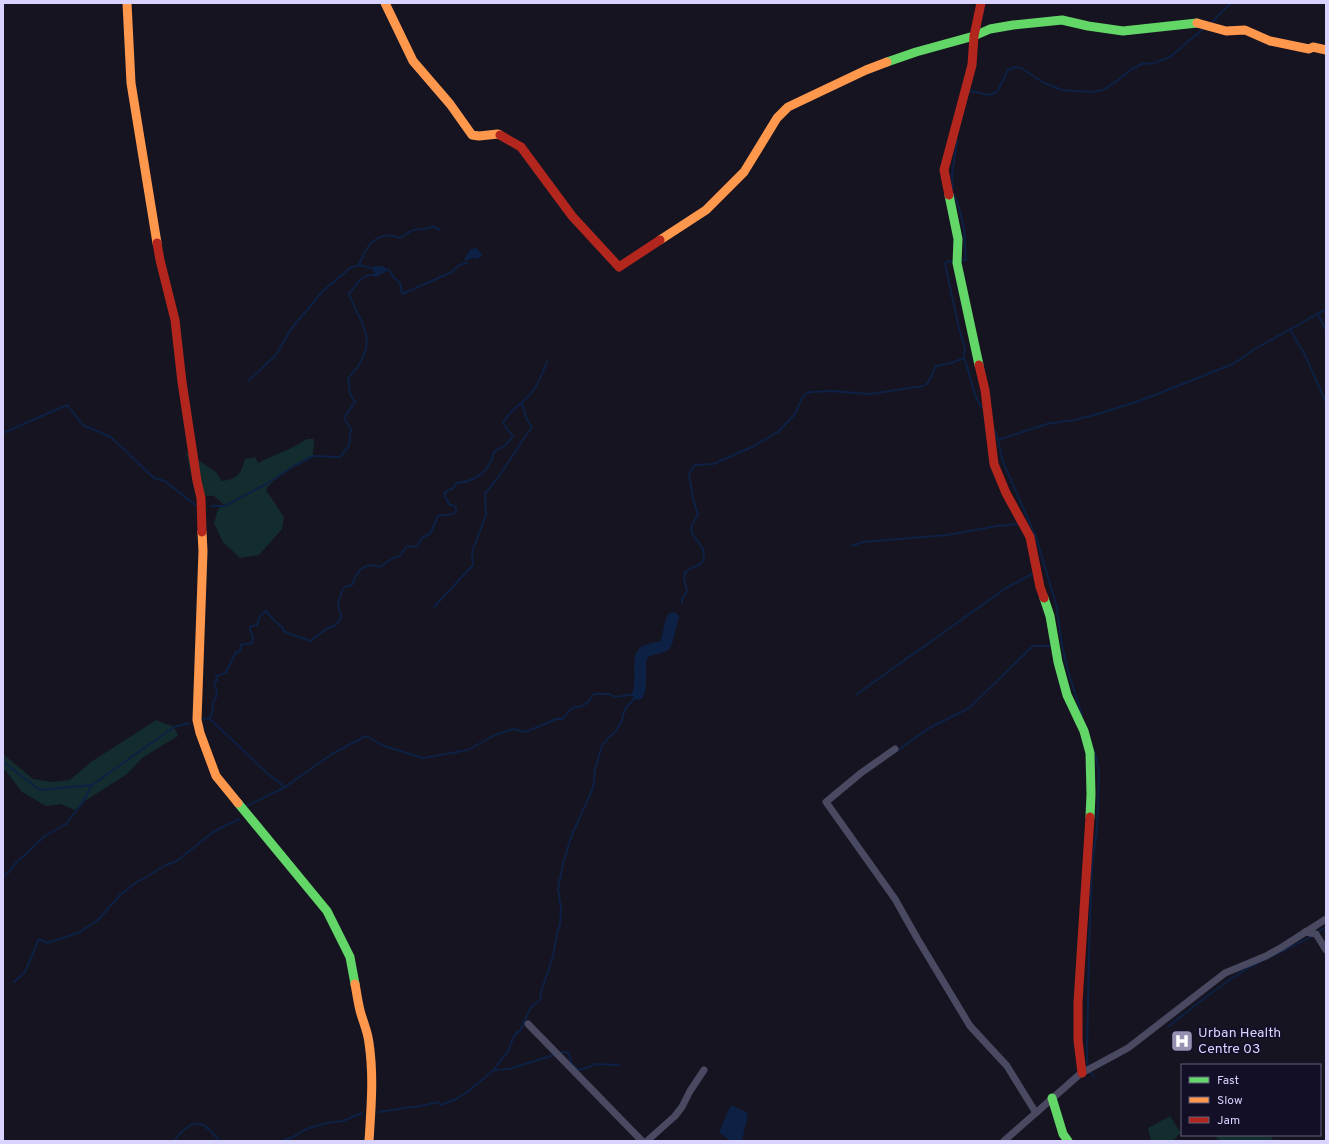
<svg xmlns="http://www.w3.org/2000/svg" width="1329" height="1144" font-family="Overpass,sans-serif">
	<style>
		.green { fill: #132c2d }
		.water { fill: #0d2144 }
		.lines { fill: none; stroke-linecap: round; stroke-linejoin: round }
		.stream { stroke: #0d2144; stroke-width: 2 }
		.river { stroke: #0d2144; stroke-width: 12 }
		.street { stroke: #4a4962; stroke-width: 7 }
		.fast { stroke: #63d668; stroke-width: 9 }
		.slow { stroke: #ff974d; stroke-width: 9 }
		.jam { stroke: #b3261e; stroke-width: 9 }
		.labels { text-anchor: middle; dominant-baseline: central; stroke-width: 4; stroke-linejoin: round; paint-order: stroke }
		.poi-label { font-size: 14px; fill: #d9d4ff; stroke: #130f26; text-anchor: start }
	</style>
	<rect width="100%" height="100%" fill="#161421"/>
	<g class="green">
		<path d="M307 439H314L313 456C300 463 272 478 266 490L284 517 282 529 259 555 240 558 223 542 214 523 218 509 224 505 214 496 196 495 186 452 216 472 222 481C239 479 240 474 245 459L255 457 258 463C274 455 292 449 307 439Z"/>
		<polygon points="156,720 174,727 178,736 142,758 127,774 85,801 74,810 61,804 46,806 22,792 6,771 3,770 3,754 33,779 53,782 70,780 91,762"/>
		<polygon points="1170,1116 1181,1133 1172,1141 1151,1141 1148,1128"/>
		<polygon points="1215,1135 1270,1135 1274,1141 1219,1141"/>
	</g>
	<g class="water">
		<polygon points="477,248 483,256 476,259 473,258 466,261 467,263 464,259 471,249"/>
		<polygon points="376,266 382,266 389,270 376,277 372,275 375,273 371,268"/>
		<polygon points="731,1105 748,1113 742,1141 730,1141 719,1132"/>
	</g>
	<g class="lines">
		<g class="stream">
			<polyline points="1211,23 1231,3"/>
			<polyline points="969,92 971,91 989,95 997,92 1008,70 1015,67 1021,68 1044,83 1062,90 1091,92 1103,90 1116,82 1130,70 1144,63 1152,64 1170,57 1204,28"/>
			<polyline points="953,188 952,176 957,140"/>
			<polyline points="954,194 959,208 964,228 966,260 961,261"/>
			<path d="M359 265C366 246 378 229 400 238L413 230 430 228 432 226 440 230"/>
			<polyline points="389,270 394,278 400,283 402,294 452,272 459,265 467,263"/>
			<polyline points="1318,314 1326,330"/>
			<polyline points="1290,330 1304,353 1326,402"/>
			<path d="M964 358C971 373 972 397 983 408"/>
			<polyline points="248,381 276,355 291,329 323,291 350,268 359,265 371,268"/>
			<polyline points="995,431 998,440 1047,424 1075,420 1101,413 1142,400 1233,364 1255,349 1326,309"/>
			<polyline points="3,433 67,405 83,425 111,437 154,478 165,481 195,505"/>
			<polyline points="998,440 1003,462 1036,537 1056,604 1062,645 1068,671 1082,715"/>
			<path d="M211 506H225L268 483 294 466 313 456 340 457 349 446 351 429 344 418 355 402 350 394 348 378C352 374 357 369 360 363 377 335 357 319 349 293 356 286 362 274 372 275"/>
			<polyline points="852,546 863,542 947,535 997,526 1019,524"/>
			<path d="M682 603V599L687 591C686 587 685 583 684 579 683 563 703 572 704 555 705 543 688 538 692 525 693 521 696 519 698 515L693 498 689 474 695 465 713 464 750 448 778 432 795 414 802 398 805 394 811 392 831 391 870 394 923 386 928 383 936 366 951 363 964 358 965 349 959 328 945 264 948 261 953 262"/>
			<path d="M434 607 473 565 472 552 486 515 485 493C504 473 516 448 532 427L527 420 522 404"/>
			<polyline points="857,694 1006,588 1034,573"/>
			<polyline points="209,718 268,774 285,787 332,754 366,736 384,746 423,758 468,750 495,735 513,729 526,732 556,719 562,719 572,708 582,706 587,703 594,694 610,694 615,697 636,694"/>
			<path d="M201 720 209 718 212 714 213 703 216 697 217 692 214 684 217 680 216 676 221 675 226 672 236 652 240 651 241 645 252 643 253 636 250 630V627L257 625C259 618 260 614 266 611L273 619 283 628V631L310 641 326 629 334 626 340 620 341 616 338 607 339 599 341 596V592L345 587 352 585C355 576 359 567 370 565 373 565 377 566 380 567L395 557 400 556 407 546 413 547 417 546 423 537 430 534 438 516 452 514 456 512V507L449 504 444 494 448 490 452 489 457 483C475 482 491 470 494 452L504 446 513 437 503 423C505 415 527 399 533 391 539 382 543 372 547 362"/>
			<polyline points="897,751 929,728 969,708 1033,646 1051,646"/>
			<polyline points="3,762 40,790 92,785 174,727 190,723"/>
			<polyline points="247,806 285,787"/>
			<polyline points="3,877 13,868 15,864 45,836 66,824 83,802 92,785"/>
			<polyline points="1317,933 1326,927"/>
			<polyline points="14,982 25,972 39,939 48,943 78,933 97,921 120,895 134,884 166,865 177,861 213,832 239,819"/>
			<path d="M1168 1027C1193 1007 1218 986 1245 970 1267 957 1290 949 1312 936"/>
			<polyline points="560,1053 564,1052 569,1053 571,1063 578,1070 589,1067 595,1064 619,1065"/>
			<polyline points="1088,1068 1087,1055 1089,950 1092,865 1097,828 1099,772 1095,753"/>
			<polyline points="495,1070 509,1069 554,1055"/>
			<polyline points="1090,1072 1094,1077"/>
			<path d="M379 1112C398 1108 421 1107 439 1102L441 1105 456 1099 466 1093 494 1070 501 1060 508 1052 511 1043 516 1033 520 1031 531 1007 540 1000 541 992 553 956 557 933 560 925 561 909 558 889 563 864 571 837 593 788 595 769 602 746 607 739 616 731 622 720 623 715 626 708 638 694"/>
			<path d="M174 1141C180 1133 192 1120 203 1125 209 1128 215 1136 220 1141"/>
			<polyline points="281,1141 293,1137 304,1130 326,1123 343,1121 362,1113"/>
		</g>
		<path class="river" d="M638 694C643 682 638 670 641 657 644 647 659 650 665 645 668 642 669 626 673 618"/>
		<g class="street">
			<polyline points="895,749 861,773 826,802 895,899 917,938 970,1026 1007,1066 1036,1113"/>
			<polyline points="1305,932 1316,934 1326,950"/>
			<polyline points="528,1024 642,1141"/>
			<polyline points="647,1141 675,1116 682,1107 690,1091 704,1070"/>
			<polyline points="1004,1141 1080,1074 1128,1048 1225,973 1266,956 1282,947 1326,919"/>
		</g>
		<g class="fast">
			<polyline points="887,62 916,52 974,36 990,29 1013,25 1062,20 1088,26 1123,31 1197,23"/>
			<polyline points="949,195 958,239 957,263 979,365"/>
			<polyline points="1044,598 1050,616 1058,662 1067,695 1084,731 1090,753 1091,794 1090,817"/>
			<polyline points="238,803 327,911 350,957 355,984"/>
			<polyline points="1052,1098 1063,1134 1068,1141"/>
		</g>
		<g class="slow">
			<polyline points="127,3 131,83 157,243"/>
			<polyline points="385,3 413,61 450,104 472,135 479,136 498,134 500,135"/>
			<polyline points="1197,23 1226,31 1245,30 1270,41 1309,49 1313,47 1326,50"/>
			<polyline points="660,240 706,210 744,172 777,118 788,107 866,70 887,62"/>
			<polyline points="202,532 203,551 197,720 200,733 216,776 238,803"/>
			<path d="M355 984C357 994 358 1004 361 1014 364 1024 368 1033 369 1043 374 1076 371 1109 369 1141"/>
		</g>
		<g class="jam">
			<polyline points="500,135 521,147 572,216 619,267 660,240"/>
			<polyline points="949,195 944,170 972,65 974,36 981,3"/>
			<polyline points="157,243 160,260 175,320 182,382 197,481 201,498 202,532"/>
			<polyline points="979,365 985,390 994,464 1006,493 1030,537 1040,587 1044,598"/>
			<polyline points="1082,1073 1078,1040 1078,1002 1090,817"/>
		</g>
	</g>
	<defs>
		<g id="hospital-square" transform="scale(1.15)"><rect x="-9" y="-9" width="18" height="18" rx="4" fill="#9591b1" stroke="#130f26"/><path d="M-5-5h3v3.5h4V-5h3V5h-3V1.5h-4V5h-3Z" fill="#fff"/></g>
	</defs>
	<g fill-rule="evenodd">
		<use href="#hospital-square" x="1182" y="1041"/>
	</g>
	<g class="labels">
		<g class="poi-label">
			<text x="1198" y="1033">Urban Health<tspan x="1198" dy="16">Centre 03</tspan></text>
		</g>
	</g>
	<rect width="1329" height="1144" fill="none" stroke="#d9d4ff" stroke-width="8"/>
	<rect x="1181" y="1064" width="140" height="72" fill="#130f26" stroke="#625e7d"/>
	<rect x="1189" y="1077" width="20" height="6" fill="#63d668" stroke="#625e7d"/>
	<text x="1217" y="1084" font-size="12" fill="#d9d4ff">Fast</text>
	<rect x="1189" y="1097" width="20" height="6" fill="#ff974d" stroke="#625e7d"/>
	<text x="1217" y="1104" font-size="12" fill="#d9d4ff">Slow</text>
	<rect x="1189" y="1117" width="20" height="6" fill="#b3261e" stroke="#625e7d"/>
	<text x="1217" y="1124" font-size="12" fill="#d9d4ff">Jam</text>
</svg>
